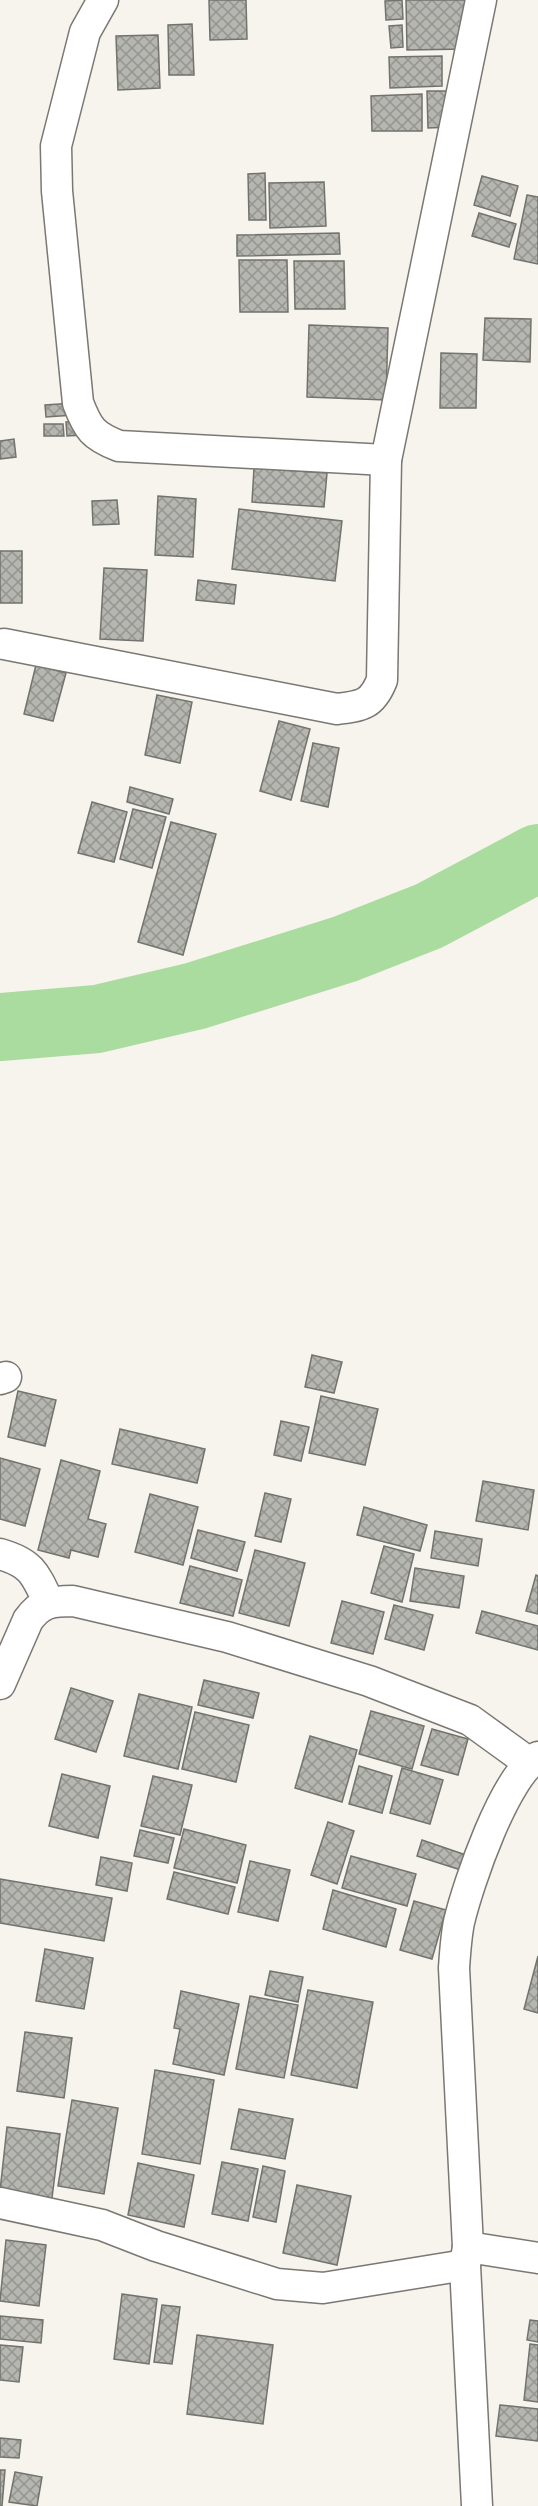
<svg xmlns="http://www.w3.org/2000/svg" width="538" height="2506" font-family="'Space Grotesk',sans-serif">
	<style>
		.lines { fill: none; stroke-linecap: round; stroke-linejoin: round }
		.river { stroke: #a9dc9e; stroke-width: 68 }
		.building { fill: url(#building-cross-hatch); stroke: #72736d; stroke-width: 1.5 }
		.street-casing { stroke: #7b7873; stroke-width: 33 }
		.street { stroke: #fff; stroke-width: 30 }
	</style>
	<defs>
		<pattern id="building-cross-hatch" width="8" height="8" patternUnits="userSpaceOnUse" patternTransform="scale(1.5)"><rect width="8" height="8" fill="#b5b6b0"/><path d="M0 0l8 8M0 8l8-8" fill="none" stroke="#949590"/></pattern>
	</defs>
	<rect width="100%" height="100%" fill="#f7f3ed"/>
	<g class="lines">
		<polyline class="river" points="0,1027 97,1019 195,996 345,949 429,916 538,858"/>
	</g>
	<g class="building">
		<polygon points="209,0 246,0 247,39 210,40"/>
		<polygon points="402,0 403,19 386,20 385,1"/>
		<polygon points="406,0 466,0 467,49 407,50"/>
		<polygon points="192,24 194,75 169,75 168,25"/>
		<polygon points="402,25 403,47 391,48 389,26"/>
		<polygon points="158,35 160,88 118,90 116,36"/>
		<polygon points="442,56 442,86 390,88 389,57"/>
		<polygon points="427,91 450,91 451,127 428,128"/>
		<polygon points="422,94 422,131 372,131 371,96"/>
		<polygon points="265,173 266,220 249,220 248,174"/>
		<polygon points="482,176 518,186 510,216 474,205"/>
		<polygon points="324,182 326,226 270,228 269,183"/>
		<polygon points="527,195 538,197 538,264 514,259"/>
		<polygon points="479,213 516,224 509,247 472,236"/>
		<polygon points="339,233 340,254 237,256 237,235"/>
		<polygon points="239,260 287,260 288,312 240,312"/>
		<polygon points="294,261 344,261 345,309 295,309"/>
		<polygon points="485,318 531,319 530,362 483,360"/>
		<polygon points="309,325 388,328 386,400 307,397"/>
		<polygon points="441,353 477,354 476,408 440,408"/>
		<polygon points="74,403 74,415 46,417 45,405"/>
		<polygon points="82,421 83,435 67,436 66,422"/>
		<polygon points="44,424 63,424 64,436 44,436"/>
		<polygon points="14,439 16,457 0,459 0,441"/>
		<polygon points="254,468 327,473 324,507 252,502"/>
		<polygon points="158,496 196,499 193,557 155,555"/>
		<polygon points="117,500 119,524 93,525 92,501"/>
		<polygon points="239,509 342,521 335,581 232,569"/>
		<rect x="0" y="551" width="22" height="52"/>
		<polygon points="104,568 147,570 143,641 100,639"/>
		<polygon points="198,580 236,585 234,604 196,600"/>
		<polygon points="36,665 66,673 53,721 24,714"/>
		<polygon points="157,695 192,702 180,763 145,755"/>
		<polygon points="279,721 310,729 291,800 260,791"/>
		<polygon points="313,743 339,748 328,807 301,801"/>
		<polygon points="130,787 173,799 169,814 127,802"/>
		<polygon points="92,802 127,812 114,862 78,853"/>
		<polygon points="133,809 166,817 152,868 120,859"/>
		<polygon points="171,822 216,834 183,955 138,942"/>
		<polygon points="312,1355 342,1362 334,1393 305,1387"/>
		<polygon points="18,1391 56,1400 45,1446 8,1437"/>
		<polygon points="321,1396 378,1409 365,1465 309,1453"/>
		<polygon points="281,1421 309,1427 301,1461 274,1455"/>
		<polygon points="120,1429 205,1449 197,1483 112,1464"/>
		<polygon points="0,1458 40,1469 25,1526 0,1519"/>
		<polygon points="61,1460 100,1471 88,1519 106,1524 98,1557 71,1550 69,1558 38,1550"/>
		<polygon points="483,1481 534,1490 528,1530 476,1521"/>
		<polygon points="265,1493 291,1499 281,1542 255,1536"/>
		<polygon points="150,1494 198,1507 183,1565 135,1552"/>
		<polygon points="364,1507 427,1525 420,1551 357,1535"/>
		<polygon points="198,1530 245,1542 237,1571 191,1558"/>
		<polygon points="435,1531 482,1539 478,1566 431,1558"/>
		<polygon points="384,1546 414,1554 402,1602 371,1593"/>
		<polygon points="255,1550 305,1563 289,1626 239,1613"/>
		<polygon points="190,1566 242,1580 233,1616 180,1603"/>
		<polygon points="415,1568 464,1576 459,1608 410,1601"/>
		<polygon points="536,1575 538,1576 538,1614 526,1611"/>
		<polygon points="342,1601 384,1612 373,1654 331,1643"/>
		<polygon points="394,1605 433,1615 424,1650 385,1639"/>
		<polygon points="482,1611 538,1626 538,1650 476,1633"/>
		<polygon points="204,1680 259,1693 253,1718 198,1705"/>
		<polygon points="71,1688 113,1701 96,1752 55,1739"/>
		<polygon points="139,1694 192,1707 178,1769 124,1756"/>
		<polygon points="371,1711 424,1726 412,1769 359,1754"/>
		<polygon points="195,1712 249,1725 236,1782 182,1769"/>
		<polygon points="432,1729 468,1739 458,1775 421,1765"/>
		<polygon points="310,1736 357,1750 342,1802 295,1788"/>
		<polygon points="359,1766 392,1776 382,1813 349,1804"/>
		<polygon points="402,1768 443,1780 430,1824 390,1813"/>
		<polygon points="62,1774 110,1786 98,1838 49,1826"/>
		<polygon points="153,1776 192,1785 180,1835 141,1826"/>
		<polygon points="328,1822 354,1831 337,1884 311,1875"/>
		<polygon points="184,1829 246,1845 237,1883 174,1868"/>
		<polygon points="140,1830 174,1838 168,1863 134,1856"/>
		<polygon points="422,1840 466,1855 461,1870 417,1856"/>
		<polygon points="351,1856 416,1874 407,1906 342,1888"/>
		<polygon points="101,1857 132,1863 127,1891 96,1885"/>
		<polygon points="250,1861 290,1870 278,1921 238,1912"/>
		<polygon points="174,1872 235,1887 228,1914 167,1899"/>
		<polygon points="0,1879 112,1898 104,1941 0,1923"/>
		<polygon points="333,1890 396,1909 386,1947 323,1929"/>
		<polygon points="414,1901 446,1910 432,1959 400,1950"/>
		<polygon points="45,1949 93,1958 84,2009 36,2001"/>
		<polygon points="538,1956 538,2013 524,2009"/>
		<polygon points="270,1971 303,1977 298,2002 265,1995"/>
		<polygon points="308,1990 373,2002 357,2088 291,2075"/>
		<polygon points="181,1991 239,2004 224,2075 173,2064 180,2029 174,2028"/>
		<polygon points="250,1996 298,2005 284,2078 236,2069"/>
		<polygon points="25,2032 72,2038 64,2098 17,2091"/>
		<polygon points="155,2070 214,2080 200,2164 142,2154"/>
		<polygon points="72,2100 118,2108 104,2194 58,2186"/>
		<polygon points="239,2109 293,2119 285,2159 231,2149"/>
		<polygon points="7,2127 60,2134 52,2198 0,2191"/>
		<polygon points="222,2162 258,2169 248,2221 212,2214"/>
		<polygon points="138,2163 194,2175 184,2227 128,2215"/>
		<polygon points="263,2166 285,2171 276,2222 253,2217"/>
		<polygon points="297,2185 351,2196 337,2265 283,2253"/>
		<polygon points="6,2240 46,2245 39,2306 0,2301"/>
		<polygon points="122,2294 157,2299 149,2364 114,2359"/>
		<polygon points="162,2305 180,2307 172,2364 154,2362"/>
		<polygon points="0,2316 43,2320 41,2343 0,2339"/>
		<polygon points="530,2320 538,2321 538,2342 527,2340"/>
		<polygon points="197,2335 273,2345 263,2424 187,2414"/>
		<polygon points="530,2344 538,2345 538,2402 524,2400"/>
		<polygon points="0,2345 23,2347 19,2382 0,2380"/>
		<polygon points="500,2405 538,2409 538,2441 496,2436"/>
		<polygon points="0,2438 21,2440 19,2458 0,2457"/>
		<polygon points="0,2470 5,2470 2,2506 0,2506"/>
		<polygon points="15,2472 42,2477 37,2506 9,2502"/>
	</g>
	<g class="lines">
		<g class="street-casing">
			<g id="street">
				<path d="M103 0 85 32 56 146 57 191 78 403C88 429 93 436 119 446L386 460"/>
				<path d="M4 644 337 709C362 706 372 705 382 680L386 460 481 0"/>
				<polyline points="0,1379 6,1377"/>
				<path d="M0 1554C31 1563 35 1573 48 1601"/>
				<path d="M0 1684 28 1620C41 1602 52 1601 73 1601L227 1637 369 1681 470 1720 528 1762"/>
				<polyline points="0,2203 102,2225 156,2246 277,2284 323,2288 465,2265"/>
				<polyline points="468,2247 538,2258"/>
				<path d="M477 2506 465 2265 468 2247 454 1968C455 1953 456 1937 459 1922 468 1884 505 1775 538 1757"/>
			</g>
		</g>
		<use href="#street" class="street"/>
	</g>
</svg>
